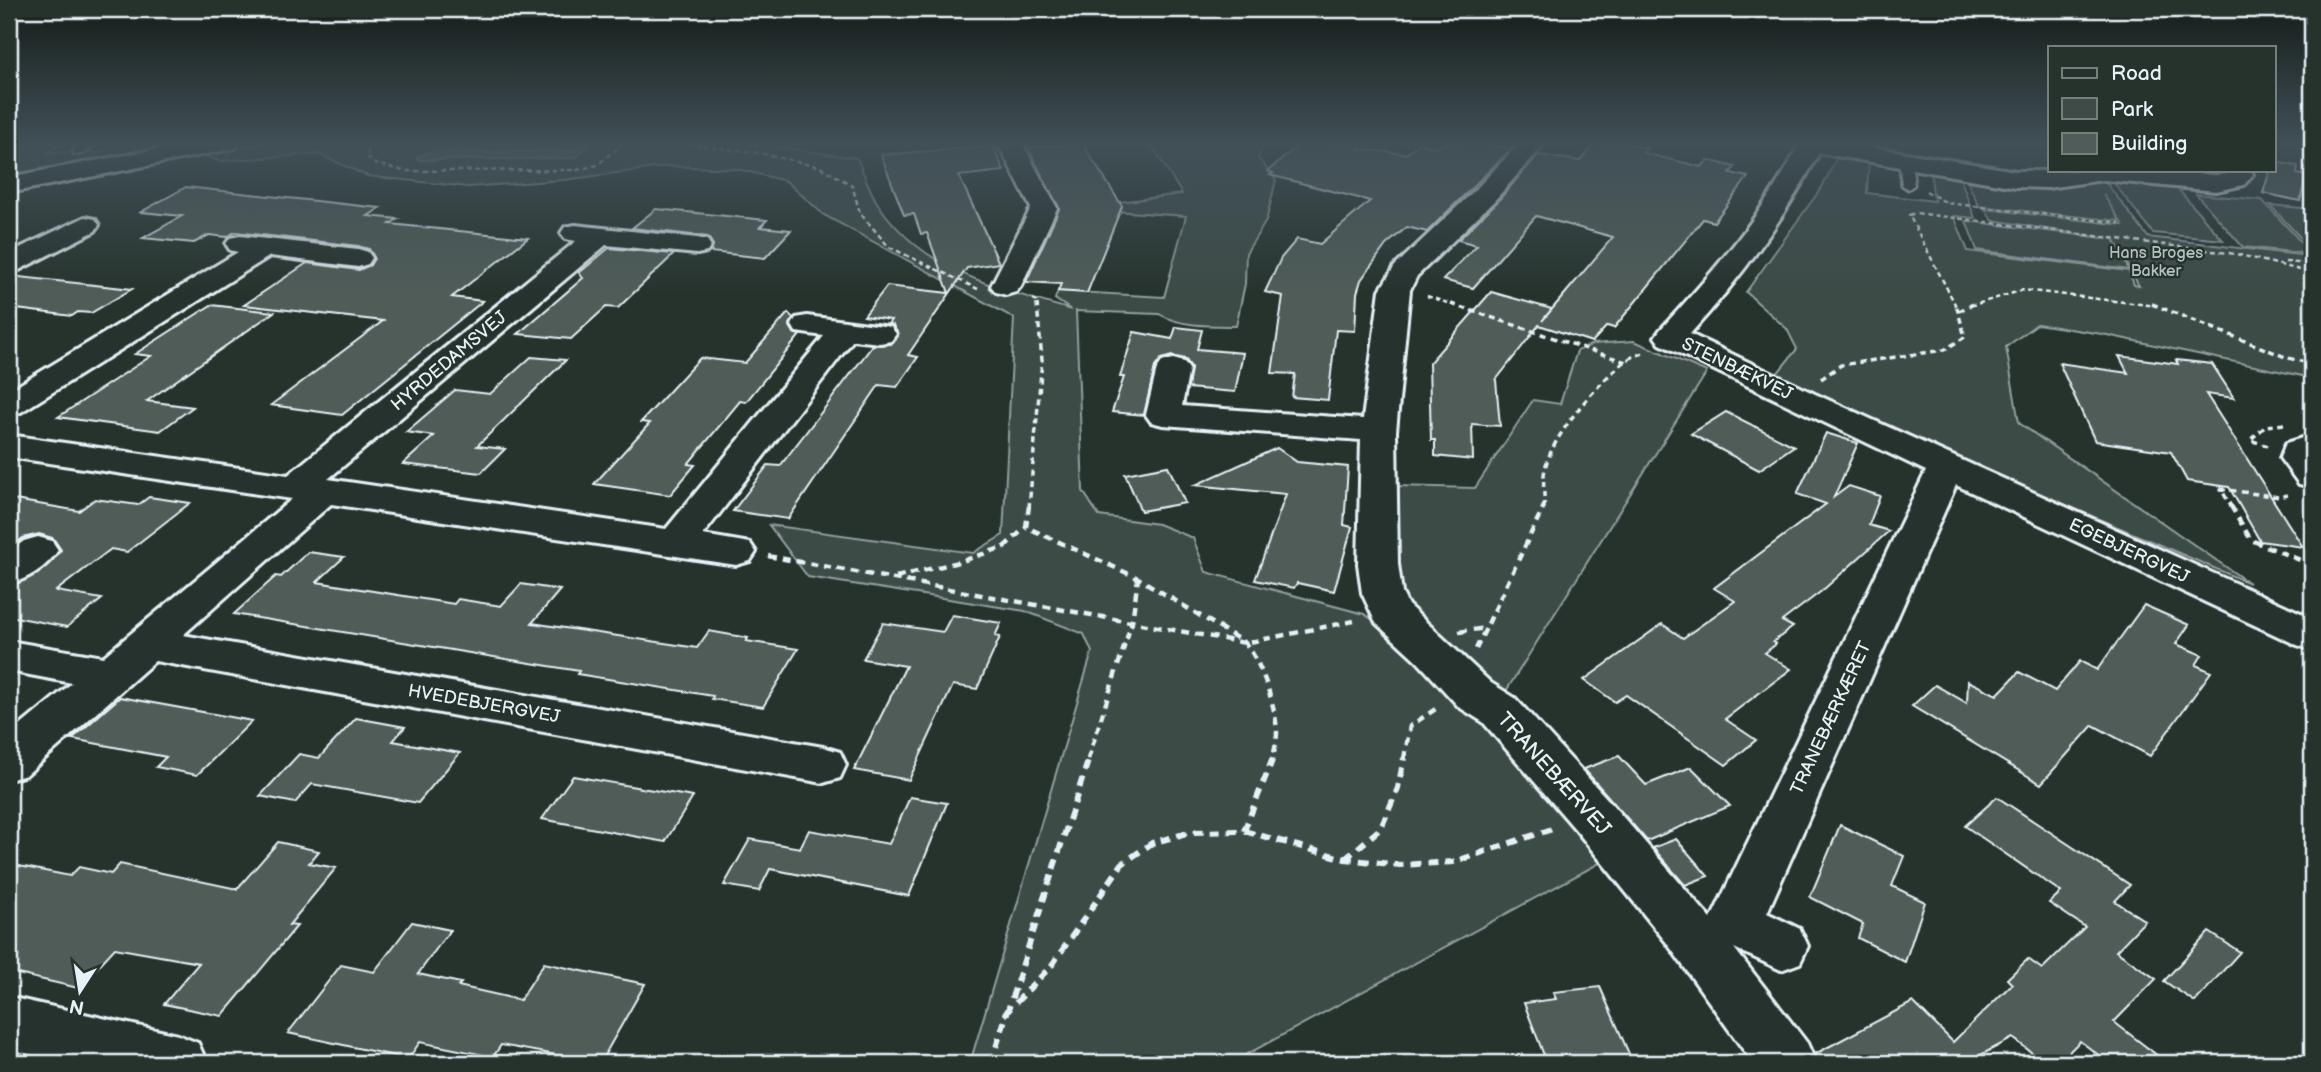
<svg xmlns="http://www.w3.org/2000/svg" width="2321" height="1072" font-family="'Balsamiq Sans',sans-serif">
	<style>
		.green { fill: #3e4b47; stroke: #939ea0; stroke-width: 2 }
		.water { fill: #636f6d; stroke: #98a3a5; stroke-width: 2 }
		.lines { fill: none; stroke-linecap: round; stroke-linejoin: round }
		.shore { stroke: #b3bdc0; stroke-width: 2 }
		.building { fill: #505c59; stroke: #e8f1f8; stroke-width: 2 }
		.service-casing { stroke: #e8f1f8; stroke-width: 5 }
		.minor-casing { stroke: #e8f1f8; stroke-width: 6 }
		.tertiary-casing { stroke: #e8f1f8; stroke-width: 6 }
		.path-far3 { stroke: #e8f1f8; stroke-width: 2.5; stroke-dasharray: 5 3.5; stroke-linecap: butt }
		.path-far2 { stroke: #e8f1f8; stroke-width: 3.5; stroke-dasharray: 6 4.5; stroke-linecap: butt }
		.path-far1 { stroke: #e8f1f8; stroke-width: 4.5; stroke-dasharray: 8 6; stroke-linecap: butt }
		.path { stroke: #e8f1f8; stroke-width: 6; stroke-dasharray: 10 7; stroke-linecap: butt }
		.service { fill: #26332d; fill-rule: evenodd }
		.minor { fill: #26332d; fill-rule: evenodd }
		.tertiary { fill: #26332d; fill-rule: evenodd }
		.labels { text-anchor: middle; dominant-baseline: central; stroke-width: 5; stroke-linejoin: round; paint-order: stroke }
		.far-park-label { font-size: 16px; fill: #b5bfc3; stroke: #26332d }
		.street-label { font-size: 18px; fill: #e8f1f8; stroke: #26332d }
		.near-street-label { font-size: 21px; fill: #e8f1f8; stroke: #26332d }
	</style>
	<rect width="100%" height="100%" fill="#26332d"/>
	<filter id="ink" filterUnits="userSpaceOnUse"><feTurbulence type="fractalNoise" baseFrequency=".0143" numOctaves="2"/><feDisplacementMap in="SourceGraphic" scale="14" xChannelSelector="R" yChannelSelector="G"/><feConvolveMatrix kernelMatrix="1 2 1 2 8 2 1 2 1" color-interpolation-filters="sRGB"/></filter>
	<g filter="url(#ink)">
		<g class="green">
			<polygon points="9,143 64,143 49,152 99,153 116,143 178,143 9,176"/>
			<path d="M265 143H748L857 158C864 173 870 193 880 207 926 273 999 288 1071 310L1055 299 1058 291 1164 297 1186 216 1098 210 1095 205 1182 194 1150 143H1264L1258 158 1276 180 1266 221 1246 253 1245 284 1236 326C1210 326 1182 327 1159 314L1076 311 1083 491 1099 516 1158 524 1193 538 1206 572 1364 614 1407 643 1483 710 1609 858 1231 1063H970L1092 652 1084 634 1025 611 808 577 769 525 973 553 1003 535 1014 318 824 215 786 181 737 169 669 166 564 180 468 187 367 176 319 154 219 161 204 155Z"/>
			<path d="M1838 155 1869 160 1867 193 1934 201 1930 170 1959 175 1975 218 1954 216 1968 251 2129 271 2134 285 2139 286 2114 239 2129 270 1977 250 1966 221 2103 238 1992 220 1985 209 2123 225 2103 194 2120 221 1979 206 1967 181 2038 188 2104 180 2148 237C2203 243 2257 251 2312 256V378L2102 334 2037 324 2006 347 2019 423 2249 583 1989 472 1775 376 1797 349 1787 329 1746 292 1822 187Z"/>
			<polygon points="2113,182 2177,188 2223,240 2153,233"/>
			<polygon points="2196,194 2262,200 2312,254 2243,247"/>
			<polygon points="2270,205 2312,209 2312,250"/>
			<polygon points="1634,341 1707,372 1501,699 1407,617 1391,563 1396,486 1475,488 1533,400 1560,404 1577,351 1593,344"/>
		</g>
		<polygon class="water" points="449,143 592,143 575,158 418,160 417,157"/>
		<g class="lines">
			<g class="shore">
				<polyline points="447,143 446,151 449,153 573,151 583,143"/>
				<polyline points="456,143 547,143"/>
			</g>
		</g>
		<g class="building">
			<polygon points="1082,143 1122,206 1087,293 1058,291 1061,284 1026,282 1059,209 1028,148"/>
			<polygon points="1301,143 1361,143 1358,149 1406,154 1419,143 1437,148 1443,143 1484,143 1511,149 1427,232 1407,227 1386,245 1361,280 1357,293 1355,331 1336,330 1328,400 1292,397 1295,374 1272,373 1283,296 1265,292 1281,258 1297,239 1320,244 1370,201 1270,175 1273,173 1268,171"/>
			<polygon points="1595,143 1623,143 1647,148 1643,153 1702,167 1707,160 1735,167 1730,173 1748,177 1714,222 1703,219 1614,328 1607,326 1592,342 1539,325 1496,380 1500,426 1472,424 1473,460 1435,456 1435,440 1431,440 1429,363 1491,292 1552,309 1542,321 1613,237 1536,216 1473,288 1443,280 1477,245 1458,240 1497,202 1538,155 1580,161"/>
			<polygon points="993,146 1004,171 959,176 999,263 967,268 908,355 918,357 897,387 879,385 788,519 733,511 768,465 780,466 873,345 891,344 898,336 893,325 888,324 891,320 864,316 887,286 949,293 927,233 921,234 914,214 904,215 881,155"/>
			<polygon points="2274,162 2298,166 2297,174 2306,176 2300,201 2263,193 2270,170 2274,170"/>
			<polygon points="186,187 380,208 368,216 398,219 390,224 528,238 452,297 483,301 342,415 271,405 383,321 244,305 307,263 359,270 370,265 374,257 369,249 358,246 235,232 227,237 209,235 194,243 143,238 182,216 141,212"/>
			<polygon points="656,209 767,220 760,227 791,230 765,258 710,252 713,245 708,237 632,228"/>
			<polygon points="609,248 674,254 618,308 606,307 571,339 518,334 583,278 579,273"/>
			<polygon points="10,276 132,289 91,313 78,312 72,316 9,308"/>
			<polygon points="211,305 274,312 147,401 193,407 160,431 58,417 151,356 135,354"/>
			<polygon points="788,313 793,318 790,326 794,333 800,335 746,402 740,401 688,464 695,465 670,495 594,484 650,423 641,422 700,358 745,363"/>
			<polygon points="1176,327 1202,330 1197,349 1243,353 1235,392 1188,388 1191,367 1185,359 1172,356 1161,359 1155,367 1144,415 1112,412 1124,377 1120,377 1134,332 1172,339"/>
			<polygon points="2119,356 2178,364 2176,360 2212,364 2234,398 2206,394 2303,547 2260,541 2229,487 2187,481 2171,452 2095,441 2059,363 2128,373"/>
			<polygon points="531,357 566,360 477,446 505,449 481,473 403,464 434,436 406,432 455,390 490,394"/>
			<polygon points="1726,412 1794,446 1759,470 1691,434"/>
			<polygon points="1826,433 1858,443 1834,497 1849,486 1880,496 1869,525 1889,531 1823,590 1782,621 1793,627 1773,642 1776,644 1765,653 1791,669 1725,719 1756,740 1726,765 1626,695 1615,702 1584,680 1662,624 1683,638 1735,601 1714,588 1826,504 1797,494"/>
			<polygon points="1277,448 1297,462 1348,467 1344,525 1352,527 1334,591 1297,583 1294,588 1255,580 1286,494 1195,485"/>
			<polygon points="1168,466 1185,503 1141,511 1125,474"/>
			<polygon points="149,497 190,503 127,552 111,549 56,591 102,599 67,627 9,616 9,586 38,574 61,550 53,538 39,534 23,538 9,549 9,499 79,511 95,499 138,505"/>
			<polygon points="308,552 344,557 317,582 454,604 458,599 501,606 521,584 560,590 532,623 697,648 709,631 748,638 746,641 798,649 763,707 712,699 713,696 577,674 579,671 234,614 276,576 281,577"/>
			<polygon points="2144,605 2189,625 2176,644 2202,655 2196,665 2211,672 2150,756 2093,725 2041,784 1912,706 1935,685 1967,703 1968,681 1997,695 2019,672 2055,691 2080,661 2097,670"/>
			<polygon points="952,615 1001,623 995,636 1000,637 977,689 953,685 909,780 854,770 906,666 863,659 883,623 943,632"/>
			<polygon points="120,697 252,721 197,775 156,767 166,757 72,739"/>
			<polygon points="356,718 405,727 393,741 460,753 418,803 312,784 295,803 260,796 299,754 319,758"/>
			<polygon points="1619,756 1646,785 1691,767 1730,806 1647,841 1584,769"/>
			<polygon points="573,776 693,797 665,842 542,819"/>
			<polygon points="910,797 947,803 909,896 770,869 759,891 724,885 750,839 800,848 809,830 889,844"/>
			<polygon points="1997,797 2130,885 2115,901 2145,921 2116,951 2156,979 2114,1022 2167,1063 2109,1063 2080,1041 2058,1063 2045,1063 2013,1038 1971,1060 1974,1063 1819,1063 1815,1054 1913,1002 1953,1042 2012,984 2007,979 2028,959 2042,969 2085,927 2049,903 2061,892 1965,826"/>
			<polygon points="1840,825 1904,856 1892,886 1925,902 1905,962 1858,938 1863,924 1810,897"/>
			<polygon points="1676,839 1708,876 1685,885 1653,848"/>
			<polygon points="278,842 319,851 309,863 336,868 289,925 297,926 222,1016 164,1004 199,963 115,948 78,988 9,972 9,864 70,876 79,867 111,874 120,864 237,889"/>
			<polygon points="412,922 450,930 418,974 461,983 458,986 520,1000 544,963 645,984 600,1063 501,1045 493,1057 420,1042 408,1059 288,1033 341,965 374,972"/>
			<polygon points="2209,932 2240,952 2195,1002 2164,981"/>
			<polygon points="1600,987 1633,1063 1547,1063 1524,1003 1556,999 1553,992"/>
		</g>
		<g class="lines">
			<g class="service-casing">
				<g id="service">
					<polygon points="85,143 99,143 82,154 74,154 74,148"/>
					<polygon points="1905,156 1911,160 1914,185 1908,189 1902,185 1899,160"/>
				</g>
			</g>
			<g class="minor-casing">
				<g id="minor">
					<polygon points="993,143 1022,143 1057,208 1021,286 1016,292 1006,295 996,292 991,286 1031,208 1002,151"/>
					<path d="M1520 143H1545L1495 200 1417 276 1410 290 1396 431 1398 564 1402 593 1408 605 1491 683 1515 698 1610 802 1711 919 1926 471 1660 344 1655 337 1660 330C1713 273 1765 212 1800 143H1846L2016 171 2158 170 2216 175 2227 174 2226 170H2250L2253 174 2244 185 2216 191 2103 180 2047 188 2016 187 1819 153C1784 219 1740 279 1690 334L1815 394 2312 618V650L2297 645 1956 485 1767 913 1800 929 1808 946 1800 963 1781 970 1734 948 1807 1043 1816 1063H1753L1667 943 1576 830 1483 722 1459 707 1417 661 1376 623 1362 593 1358 564 1361 440 1163 425 1151 422 1146 415 1157 369 1162 362 1173 359 1184 362 1189 369 1182 406 1363 419 1380 290 1395 266 1477 188Z"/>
					<polygon points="85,217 95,219 99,225 95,231 19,270 9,273 9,253"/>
					<polygon points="575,225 697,238 707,240 711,246 707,252 697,254 606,245 328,479 666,529 824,336 796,332 792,325 796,318 807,316 891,327 896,334 891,341 880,343 853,340 703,535 750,543 756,552 750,561 736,565 331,504 183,635 823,747 840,752 846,765 840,778 823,783 155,661 26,775 9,780 9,735 72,683 9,671 9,641 103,657 292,499 9,457 9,435 288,475 576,241 565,239 561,233 565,227"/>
					<polygon points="240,236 358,249 368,252 372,258 368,264 358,267 270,256 21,412 9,415 9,391 238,252 230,250 226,244 230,238"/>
					<polygon points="2312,435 2312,487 2299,484 2280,458 2286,443"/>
					<path d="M38 537 52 541 58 550C47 567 28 579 9 584V552L24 541Z"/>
					<polygon points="9,997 178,1035 198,1043 207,1063 65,1063 9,1049"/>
				</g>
			</g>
			<g class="tertiary-casing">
				<polygon id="tertiary" points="190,143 238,143 235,148 226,150 9,193 9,177"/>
			</g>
			<g class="path-far3">
				<polyline points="374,143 366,156 375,164 404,171 577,170 597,165 624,143"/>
				<polyline points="678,143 760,153 820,167 852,185 860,213 889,247 978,289"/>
				<polyline points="1926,191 1947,203 2120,223"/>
				<polyline points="2285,262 2312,264"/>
				<polyline points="1427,296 1456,306"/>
				<polyline points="1033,299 1037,301 1036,306"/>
				<polyline points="1956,306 1909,215 1916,213 2236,254 2312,273"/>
				<polyline points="1970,306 2023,290 2157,306"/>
			</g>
			<g class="path-far2">
				<polyline points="1451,304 1626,362"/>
				<polyline points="2152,304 2288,358 2312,364"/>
				<polyline points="1959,311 1973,304"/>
				<polyline points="1821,379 1841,365 1944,350 1965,337 1956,304"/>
				<polyline points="2268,446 2250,440 2266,426 2284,424"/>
				<polyline points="1029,508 1042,360 1037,304"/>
				<path d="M1544 508C1545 495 1542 482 1545 469 1552 435 1599 381 1627 360 1633 356 1640 354 1647 352"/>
				<polyline points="2232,508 2221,489 2279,497 2287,495"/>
			</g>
			<g class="path-far1">
				<path d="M1029 506 1026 527 1138 578 1245 643C1261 661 1276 707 1277 732 1277 741 1274 751 1273 759"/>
				<polyline points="2231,506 2251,540 2312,565"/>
				<polyline points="768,556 1245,643 1359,620"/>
				<polyline points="896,577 959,562 1004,547 1026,527"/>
				<polyline points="1459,632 1485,628"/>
				<polyline points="1476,649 1544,506"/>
				<polyline points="1088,759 1132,622 1138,578"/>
				<polyline points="1404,759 1410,726 1437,708"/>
			</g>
			<g class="path">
				<polyline points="1244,831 1273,758"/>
				<polyline points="1345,859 1381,828 1398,788 1404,758"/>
				<polyline points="1004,1015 1052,965 1122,864 1152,843 1191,832 1244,831 1345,859 1400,865 1454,862 1552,829"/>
				<polyline points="991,1063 1089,758"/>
			</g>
			<use href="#service" class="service"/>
			<use href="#minor" class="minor"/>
			<use href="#tertiary" class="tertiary"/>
		</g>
	</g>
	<linearGradient id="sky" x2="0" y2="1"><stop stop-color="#151c19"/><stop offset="0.49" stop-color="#415057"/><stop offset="1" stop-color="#415057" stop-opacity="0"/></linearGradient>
	<rect width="2321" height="293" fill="url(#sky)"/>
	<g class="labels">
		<g class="far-park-label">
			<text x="2156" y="253">Hans Broges<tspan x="2156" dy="18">Bakker</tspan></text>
		</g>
		<g class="street-label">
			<text transform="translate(449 361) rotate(-40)">HYRDEDAMSVEJ</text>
			<text transform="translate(1737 369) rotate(26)">STENBÆKVEJ</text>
			<text transform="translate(2129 551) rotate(25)">EGEBJERGVEJ</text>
			<text transform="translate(484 704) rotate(10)">HVEDEBJERGVEJ</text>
			<text transform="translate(1831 718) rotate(-65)">TRANEBÆRKÆRET</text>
		</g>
		<g class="near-street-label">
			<text transform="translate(1554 774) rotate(48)">TRANEBÆRVEJ</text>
		</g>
	</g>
	<rect width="2321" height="1072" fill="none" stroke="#26332d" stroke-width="35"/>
	<rect x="18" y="18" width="2286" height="1037" fill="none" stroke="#e8f1f8" stroke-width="2.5" filter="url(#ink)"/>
	<rect x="2048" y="46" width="228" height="126" fill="#26332d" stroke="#747f7e" stroke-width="2"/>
	<rect x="2062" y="68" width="35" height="10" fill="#26332d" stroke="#747f7e" stroke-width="2"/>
	<text x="2111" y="80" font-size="21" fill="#e8f1f8">Road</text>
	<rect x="2062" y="98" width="35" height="21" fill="#3e4b47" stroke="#747f7e" stroke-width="2"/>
	<text x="2111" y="116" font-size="21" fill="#e8f1f8">Park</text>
	<rect x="2062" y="133" width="35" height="21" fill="#505c59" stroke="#747f7e" stroke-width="2"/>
	<text x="2111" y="150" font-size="21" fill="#e8f1f8">Building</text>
	<g transform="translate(80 991) rotate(192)" stroke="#26332d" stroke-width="5" paint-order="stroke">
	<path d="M0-5L12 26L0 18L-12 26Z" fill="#e8f1f8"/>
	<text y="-10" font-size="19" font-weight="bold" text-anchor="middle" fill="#e8f1f8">N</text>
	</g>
</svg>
